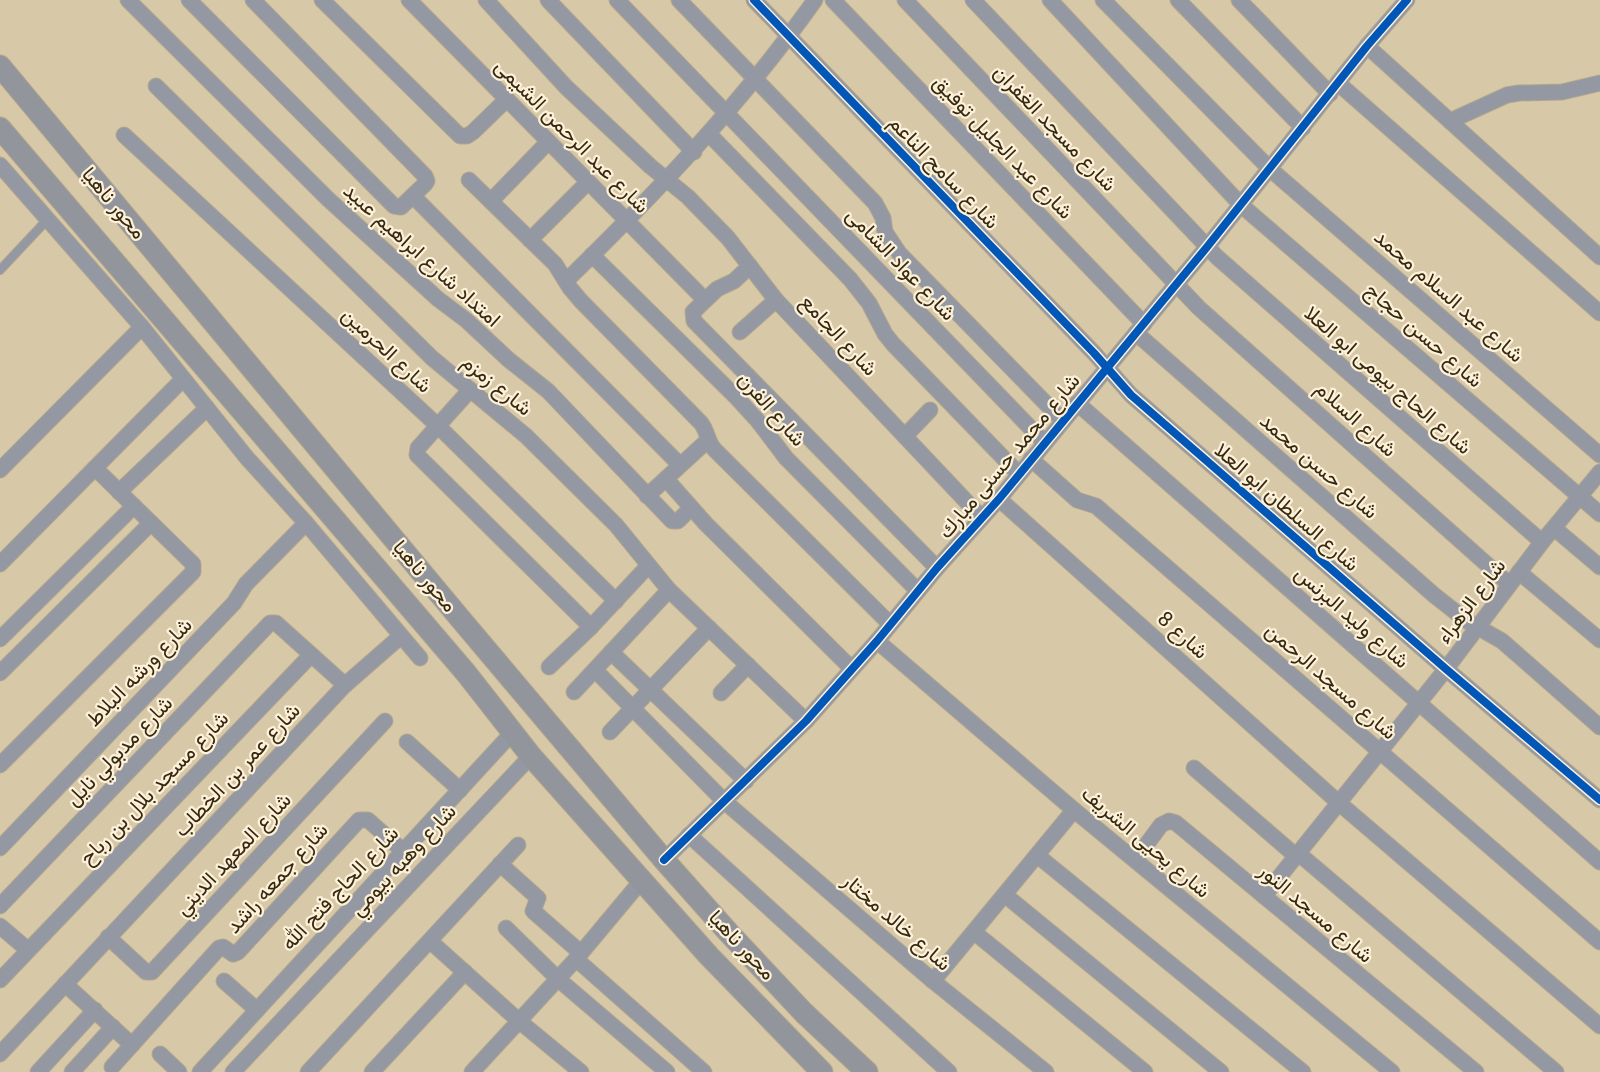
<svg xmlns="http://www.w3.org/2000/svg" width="1600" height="1072" font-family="Roboto,Vazirmatn,sans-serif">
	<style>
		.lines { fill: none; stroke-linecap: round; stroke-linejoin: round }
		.lane-casing { stroke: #b3a78d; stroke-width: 10 }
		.street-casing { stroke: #b3a78d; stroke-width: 17 }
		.secondary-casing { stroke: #b3a78d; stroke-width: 23 }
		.lane { stroke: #9398a3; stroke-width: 8 }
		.street { stroke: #9398a3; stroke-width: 15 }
		.secondary { stroke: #92959c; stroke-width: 21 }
		.cycleway-casing { stroke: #fdf1da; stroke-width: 11 }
		.cycleway { stroke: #0057b8; stroke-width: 8 }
		.labels { text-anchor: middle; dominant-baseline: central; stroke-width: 4.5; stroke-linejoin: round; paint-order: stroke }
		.street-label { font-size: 21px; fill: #352912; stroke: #fdf1da }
	</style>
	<rect width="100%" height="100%" fill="#d7c8a8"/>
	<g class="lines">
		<g class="lane-casing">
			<polyline id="lane" points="0,270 47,220"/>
		</g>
		<g class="street-casing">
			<g id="street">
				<polyline points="128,0 328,199 438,299 466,320 509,360 548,391 672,521 678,521 691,508"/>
				<polyline points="189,0 394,206 401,207 425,184 427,181 425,176 253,0"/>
				<polyline points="322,0 460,136 467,136 473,132 507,99"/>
				<polyline points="409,0 705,300"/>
				<polyline points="486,0 566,87 650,166 688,197 728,238 776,300 982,518"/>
				<polyline points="548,0 694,152"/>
				<polyline points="617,0 1045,443"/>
				<polyline points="679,0 875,203 883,218 885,232 899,253 1063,421"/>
				<polyline points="754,0 1094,353 1131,395 1446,669 1600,800"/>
				<polyline points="833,0 1144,324"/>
				<polyline points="905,0 1199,308 1509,584"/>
				<polyline points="973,0 1217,257 1542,542"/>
				<polyline points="1050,0 1241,205 1600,514"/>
				<polyline points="1103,0 1270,169 1600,455"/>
				<polyline points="1178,0 1303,128"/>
				<polyline points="1239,0 1330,94"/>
				<polyline points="1367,46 1600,257"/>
				<polyline points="1339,84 1600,313"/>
				<polyline points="156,86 432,358 526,436 616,525 669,590 806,721"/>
				<polyline points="1450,121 1507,95 1519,93 1562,92 1600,83"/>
				<polyline points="709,134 850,279 869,303 885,334 893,344 1019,474"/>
				<polyline points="124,135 438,426 616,601"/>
				<polyline points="0,165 142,327 247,458 306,523 420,658"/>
				<path d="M469 180 555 264 570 288 581 301 701 423C708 432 707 442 715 450L890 624"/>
				<polyline points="413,196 680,465"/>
				<polyline points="491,201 548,142"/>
				<polyline points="530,240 588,182"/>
				<polyline points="592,255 737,398 758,421 786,458 918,591"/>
				<polyline points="750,266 734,281 717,289 693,312 694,321 937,568"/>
				<path d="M566 281C656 193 742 103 815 0"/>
				<polyline points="740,332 776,300"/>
				<polyline points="1136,333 1434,595 1467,621 1502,641 1600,727"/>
				<polyline points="470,390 418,448 417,455 591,627"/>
				<polyline points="1077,403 1600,862"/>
				<polyline points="905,436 930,410"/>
				<polyline points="1031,459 1077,500 1096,506 1600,942"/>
				<polyline points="0,470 142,327"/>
				<polyline points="666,479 706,524 852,669"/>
				<polyline points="119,492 207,408"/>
				<polyline points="647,496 708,440"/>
				<polyline points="999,499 1339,803 1600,1026"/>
				<polyline points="1554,528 1600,567"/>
				<polyline points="0,564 183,379"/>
				<polyline points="1519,572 1600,640"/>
				<polyline points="0,639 134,506"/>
				<polyline points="877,641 1074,810 1392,1072"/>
				<polyline points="611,652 746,781"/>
				<polyline points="549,667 591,627 648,566"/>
				<polyline points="595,670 724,801 933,981 1046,1072"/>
				<polyline points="0,673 151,523"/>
				<polyline points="574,692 669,590"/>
				<polyline points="721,693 748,665"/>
				<polyline points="610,732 709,628"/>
				<polyline points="407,742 460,790"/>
				<polyline points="0,765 193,572 193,564 190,561 95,468"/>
				<polyline points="1194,768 1296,856"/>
				<polyline points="689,835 949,1072"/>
				<polyline points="0,848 234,603 246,584 306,523"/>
				<polyline points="1298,853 1556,1072"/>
				<polyline points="1038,856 1303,1072"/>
				<polyline points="664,860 806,721 877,641 937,568 999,499 1207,247 1367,46 1407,0"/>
				<polyline points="1135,860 1161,825 1169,821 1176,823 1476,1072"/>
				<polyline points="500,864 538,898 533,911 581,953"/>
				<polyline points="1005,895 1221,1072"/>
				<polyline points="1264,896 1446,669 1542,542 1600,472"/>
				<polyline points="0,906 270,623 276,623 345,685"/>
				<polyline points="0,926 28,950"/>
				<polyline points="506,928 558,979 667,1072"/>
				<polyline points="974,932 1145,1072"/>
				<polyline points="108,937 146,972 152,972 385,721"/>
				<polyline points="430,941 519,1021 581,1072"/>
				<polyline points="576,959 704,1072"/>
				<polyline points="0,980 311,655"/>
				<polyline points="224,981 257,1010"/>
				<polyline points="933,981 1074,810"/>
				<polyline points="65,984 132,1045"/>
				<polyline points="0,1054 345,685 401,636"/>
				<polyline points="160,1054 179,1072"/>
				<polyline points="112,1067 219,948 223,947 233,954 238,952 359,820 368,820 403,851"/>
				<polyline points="38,1072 95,1010"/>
				<polyline points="72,1072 113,1027"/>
				<polyline points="200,1072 512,733"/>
				<polyline points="233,1072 531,756"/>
				<polyline points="308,1072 518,845"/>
				<polyline points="372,1072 465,972"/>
				<polyline points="472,1072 576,959 642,880"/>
			</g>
		</g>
		<g class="secondary-casing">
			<g id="secondary">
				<polyline points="0,66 458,616 664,860 728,932 804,1013 867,1072"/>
				<polyline points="0,128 466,673 531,756 709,956 822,1072"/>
			</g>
		</g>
		<use href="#lane" class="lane"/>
		<use href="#street" class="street"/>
		<use href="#secondary" class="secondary"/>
		<g class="cycleway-casing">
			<g id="cycleway">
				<polyline points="754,0 1094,353 1131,395 1446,669 1600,800"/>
				<polyline points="664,860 806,721 877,641 937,568 999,499 1207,247 1367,46 1407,0"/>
			</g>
		</g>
		<use href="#cycleway" class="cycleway"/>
	</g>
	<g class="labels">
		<g class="street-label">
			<text transform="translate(1055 128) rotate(46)">شارع مسجد الغفران</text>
			<text transform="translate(572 136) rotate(45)">شارع عبد الرحمن الشيمى</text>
			<text transform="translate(1003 147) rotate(46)">شارع عبد الجليل توفيق</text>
			<text transform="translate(944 172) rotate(46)">شارع سامح الناعم</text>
			<text transform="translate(114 203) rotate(50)">محور ناهيا</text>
			<text transform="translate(422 255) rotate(42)">امتداد شارع ابراهيم عبيد</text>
			<text transform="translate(901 264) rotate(46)">شارع عواد الشامى</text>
			<text transform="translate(1449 296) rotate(41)">شارع عبد السلام محمد</text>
			<text transform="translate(839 335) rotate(47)">شارع الجامع</text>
			<text transform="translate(1424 335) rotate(41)">شارع حسن حجاج</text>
			<text transform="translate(387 350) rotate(43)">شارع الحرمين</text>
			<text transform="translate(1388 380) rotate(41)">شارع الحاج بيومى ابو العلا</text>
			<text transform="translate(497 385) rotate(39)">شارع زمزم</text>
			<text transform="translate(772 409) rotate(49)">شارع الفرن</text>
			<text transform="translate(1356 419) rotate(42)">شارع السلام</text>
			<text transform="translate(1009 456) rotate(-50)">شارع محمد حسنى مبارك</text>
			<text transform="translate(1319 466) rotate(41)">شارع حسن محمد</text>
			<text transform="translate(1287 507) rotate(41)">شارع السلطان ابو العلا</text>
			<text transform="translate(425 576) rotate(50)">محور ناهيا</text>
			<text transform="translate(1471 601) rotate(-53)">شارع الزهراء</text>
			<text transform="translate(1352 617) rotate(41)">شارع وليد البرنس</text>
			<text transform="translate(1183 635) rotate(42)">شارع 8</text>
			<text transform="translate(139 672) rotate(-46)">شارع ورشه البلاط</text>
			<text transform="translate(1331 681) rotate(41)">شارع مسجد الرحمن</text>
			<text transform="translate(119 751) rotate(-46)">شارع مدبولي نايل</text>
			<text transform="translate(237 770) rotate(-47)">شارع عمر بن الخطاب</text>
			<text transform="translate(154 788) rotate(-46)">شارع مسجد بلال بن رباح</text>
			<text transform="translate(1146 842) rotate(40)">شارع يحيى الشريف</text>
			<text transform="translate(233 854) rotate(-47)">شارع المعهد الديني</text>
			<text transform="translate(403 860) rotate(-47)">شارع وهبه بيومي</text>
			<text transform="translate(277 878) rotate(-48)">شارع جمعه راشد</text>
			<text transform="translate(340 888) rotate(-47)">شارع الحاج فتح الله</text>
			<text transform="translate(1316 913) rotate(40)">شارع مسجد النور</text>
			<text transform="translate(897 922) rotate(41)">شارع خالد مختار</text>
			<text transform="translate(742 945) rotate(47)">محور ناهيا</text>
		</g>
	</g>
</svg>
